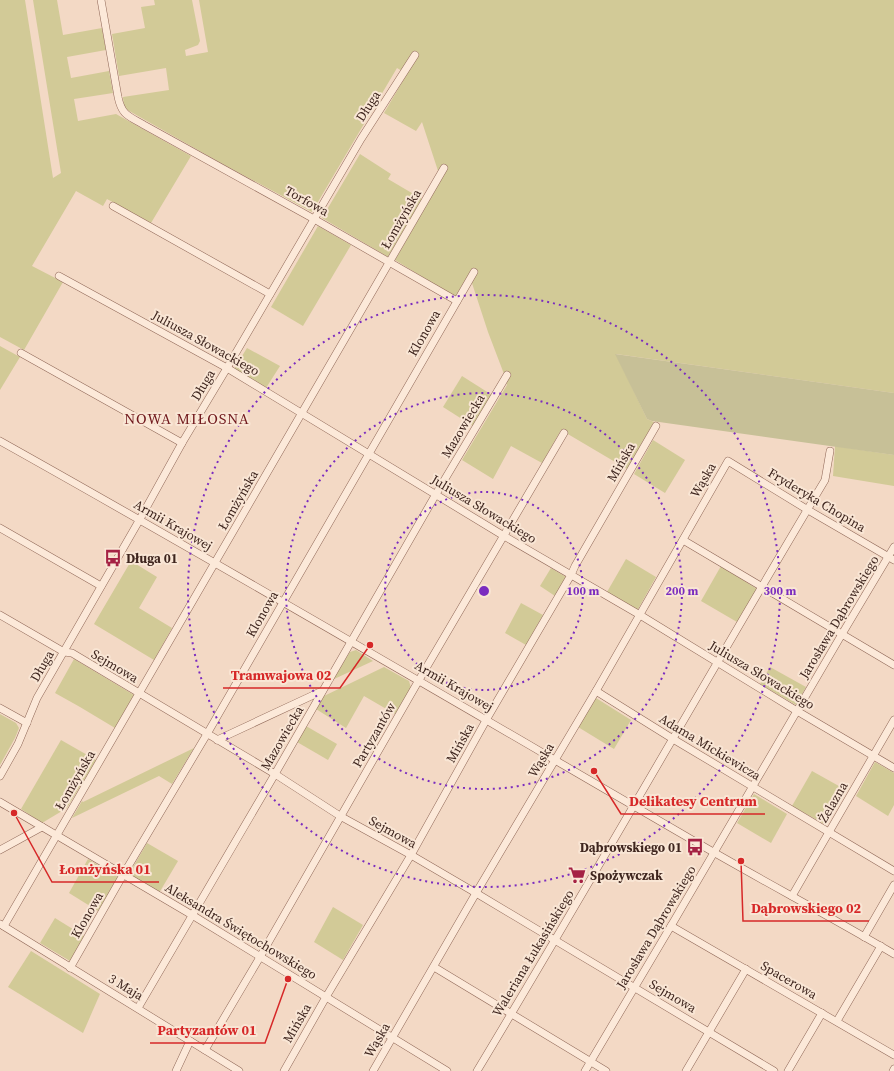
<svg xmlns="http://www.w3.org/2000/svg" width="894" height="1071" font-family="'Source Serif 4',serif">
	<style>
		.green { fill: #d2ca97 }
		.cemetery { fill: #c7c097 }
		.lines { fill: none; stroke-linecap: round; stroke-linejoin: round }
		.street-casing { stroke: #906858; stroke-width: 8 }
		.street { stroke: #fce9d9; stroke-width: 7 }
		.ring { fill: none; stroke: #7b2cbf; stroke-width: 2; stroke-dasharray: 2 4 }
		.labels { text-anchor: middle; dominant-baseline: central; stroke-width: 4; stroke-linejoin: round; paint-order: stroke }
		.street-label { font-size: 13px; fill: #3e251e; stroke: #f9e6d5 }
		.poi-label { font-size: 13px; font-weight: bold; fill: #3e251e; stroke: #f9e6d5; text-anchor: start }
		.quarter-label { font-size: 15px; letter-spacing: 1px; fill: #70181c; stroke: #f9e6d5 }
		.centre { fill: #7b2cbf; stroke: #f9e6d5; stroke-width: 2 }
		.ring-label { font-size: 12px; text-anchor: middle; font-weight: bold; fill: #7b2cbf; stroke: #f9e6d5; stroke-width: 4; stroke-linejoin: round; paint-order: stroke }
		.leader { fill: none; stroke: #d62828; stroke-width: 1.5 }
		.callout-dot { fill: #d62828; stroke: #f9e6d5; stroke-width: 1.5 }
		.callout-label { font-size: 14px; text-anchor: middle; font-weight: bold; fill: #d62828; stroke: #f9e6d5; stroke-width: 4; stroke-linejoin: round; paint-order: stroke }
	</style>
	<rect width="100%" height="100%" fill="#f3d9c5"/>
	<g class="green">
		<polygon points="0,0 25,0 53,178 61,173 33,0 57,0 63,35 102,28 106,50 67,57 71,78 109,71 113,93 74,99 78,121 116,114 191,156 151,223 107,199 103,206 76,191 32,266 63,282 24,350 0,337"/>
		<polygon points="154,0 192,0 200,41 198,45 185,50 186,56 208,52 199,0 894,0 894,393 616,354 647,419 654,422 627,469 561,430 542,463 511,446 493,479 462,460 507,385 504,374 488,332 469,274 455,297 395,260 441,180 422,122 416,131 384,113 407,74 397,68 312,212 219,162 124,108 123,97 169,90 166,68 119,76 112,34 145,28 141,7 155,5"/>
		<polygon points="360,154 391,174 388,179 422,199 388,257 322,218"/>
		<polygon points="318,226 351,245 303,326 271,307"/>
		<polygon points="0,346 20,357 0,390"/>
		<polygon points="247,348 280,366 266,388 234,369"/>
		<polygon points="462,376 492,395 473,426 443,407"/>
		<polygon points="653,440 685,460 665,493 634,474"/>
		<polygon points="835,446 894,455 894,486 833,476"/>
		<polygon points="626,559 656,577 637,611 607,592"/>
		<polygon points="131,561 157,577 139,608 172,628 154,660 94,624"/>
		<polygon points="721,566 757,589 737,622 701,601"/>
		<polygon points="551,568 566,577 555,596 540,586"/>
		<polygon points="521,603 543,615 526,645 505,633"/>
		<polygon points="356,650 373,661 332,680 350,652"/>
		<polygon points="74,659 134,695 115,728 80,707 55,693"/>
		<polygon points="384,667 409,681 411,688 395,714 364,696 346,728 316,709 324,696"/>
		<polygon points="770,667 806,687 796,705 760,684"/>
		<polygon points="596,698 631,720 614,749 578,727"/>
		<polygon points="0,714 16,723 19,728 15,738 0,765"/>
		<polygon points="306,726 337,744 328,760 297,742"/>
		<polygon points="61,740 96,760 67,808 42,823 21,809"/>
		<polygon points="194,748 172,784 159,776 72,818 82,801 83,802"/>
		<polygon points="875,762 894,773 894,805 888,816 856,796"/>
		<polygon points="812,771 846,790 826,825 792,806"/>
		<polygon points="754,794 787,814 771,843 737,823"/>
		<polygon points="147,843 178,861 159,893 129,874"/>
		<polygon points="88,859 118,877 98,911 69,893"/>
		<polygon points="333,907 363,925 343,960 314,942"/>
		<polygon points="55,918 84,936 70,961 40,943"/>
		<polygon points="31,951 100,994 83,1033 8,987"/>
	</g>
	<polygon class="cemetery" points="615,354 894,393 894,455 652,421 647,419"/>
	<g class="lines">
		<g class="street-casing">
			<g id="street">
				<path d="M101 0 118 97C122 116 129 116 144 125L314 219 457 301"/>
				<polyline points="113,206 270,294"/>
				<polyline points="59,276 227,368 504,536 640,615 797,711 894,768"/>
				<polyline points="21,353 182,443"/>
				<path d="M0 441C229 569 455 702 682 834 752 875 824 913 894 954"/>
				<polyline points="0,528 101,586"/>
				<polyline points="683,540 894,665"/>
				<polyline points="0,615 64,652 72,653 275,774 340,816 411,855 476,893 774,1071"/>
				<polyline points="596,691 673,739 894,871"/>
				<polyline points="0,708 27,723"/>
				<polyline points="217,740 322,691"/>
				<polyline points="0,776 18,744 37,698 140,519 182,443 227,368 361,139 415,55"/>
				<polyline points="0,802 192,915 447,1071"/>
				<polyline points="0,850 42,827"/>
				<polyline points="792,896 894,720"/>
				<polyline points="0,924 239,1071"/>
				<polyline points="4,926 444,168"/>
				<polyline points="671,926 894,1055"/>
				<polyline points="864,937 894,885"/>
				<polyline points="434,967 606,1071"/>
				<polyline points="70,968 123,875 207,734 474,272"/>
				<polyline points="138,1008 275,774 436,494 507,375"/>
				<polyline points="837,1021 881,946"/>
				<polyline points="205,1050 260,957 419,680 564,433"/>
				<polyline points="176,1071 190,1041"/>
				<polyline points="284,1071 326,997 411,855 489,715 571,575 575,566 656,426"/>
				<polyline points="373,1071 476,893 596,691 728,461 808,510 894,560"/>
				<path d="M477 1071C595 875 708 676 825 480L830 451"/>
				<polyline points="585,1071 671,926 842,634 894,547"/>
				<polyline points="686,1071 746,969"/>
				<polyline points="788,1071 822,1013"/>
				<polyline points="893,1071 894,1069"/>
			</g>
		</g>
		<use href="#street" class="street"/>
	</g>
	<g class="ring">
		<circle cx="484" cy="591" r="99"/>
		<circle cx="484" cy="591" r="198"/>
		<circle cx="484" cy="591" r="296"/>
	</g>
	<defs>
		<g id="bus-bare" transform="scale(1.38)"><path d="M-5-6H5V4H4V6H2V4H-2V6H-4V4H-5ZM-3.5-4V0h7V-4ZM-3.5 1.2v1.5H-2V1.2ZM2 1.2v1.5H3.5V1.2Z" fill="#a52244" stroke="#f9e6d5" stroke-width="2.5" paint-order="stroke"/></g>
		<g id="supermarket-bare" transform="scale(1.38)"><path d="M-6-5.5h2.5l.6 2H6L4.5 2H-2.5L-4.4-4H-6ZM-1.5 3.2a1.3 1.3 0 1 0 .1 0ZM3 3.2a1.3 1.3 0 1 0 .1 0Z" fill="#a52244" stroke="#f9e6d5" stroke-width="2.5" paint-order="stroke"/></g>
	</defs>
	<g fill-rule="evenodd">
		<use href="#bus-bare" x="113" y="558"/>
		<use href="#bus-bare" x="695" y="847"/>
		<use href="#supermarket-bare" x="577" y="875"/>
	</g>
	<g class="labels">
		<g class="street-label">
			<text transform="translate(368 106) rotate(-57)">Długa</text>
			<text transform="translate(307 201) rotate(29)">Torfowa</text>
			<text transform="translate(401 219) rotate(-60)">Łomżyńska</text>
			<text transform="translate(424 333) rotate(-60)">Klonowa</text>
			<text transform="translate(206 343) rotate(29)">Juliusza Słowackiego</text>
			<text transform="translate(203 385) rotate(-59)">Długa</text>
			<text transform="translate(463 426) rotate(-59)">Mazowiecka</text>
			<text transform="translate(621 462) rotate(-60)">Mińska</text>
			<text transform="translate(703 480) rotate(-60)">Wąska</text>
			<text transform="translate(238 500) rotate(-60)">Łomżyńska</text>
			<text transform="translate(817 500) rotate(31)">Fryderyka Chopina</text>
			<text transform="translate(484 509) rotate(31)">Juliusza Słowackiego</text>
			<text transform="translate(173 525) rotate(30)">Armii Krajowej</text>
			<text transform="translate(262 614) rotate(-60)">Klonowa</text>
			<text transform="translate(839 617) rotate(-59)">Jarosława Dąbrowskiego</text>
			<text transform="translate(42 666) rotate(-60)">Długa</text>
			<text transform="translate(115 666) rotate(31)">Sejmowa</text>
			<text transform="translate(762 675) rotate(31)">Juliusza Słowackiego</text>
			<text transform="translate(454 686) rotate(30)">Armii Krajowej</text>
			<text transform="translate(374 735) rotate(-60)">Partyzantów</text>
			<text transform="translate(282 738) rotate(-60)">Mazowiecka</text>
			<text transform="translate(460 743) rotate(-61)">Mińska</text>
			<text transform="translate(710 747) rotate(31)">Adama Mickiewicza</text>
			<text transform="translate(541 760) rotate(-59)">Wąska</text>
			<text transform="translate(75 780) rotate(-60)">Łomżyńska</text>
			<text transform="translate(833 802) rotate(-60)">Żelazna</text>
			<text transform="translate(393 832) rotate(29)">Sejmowa</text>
			<text transform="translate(87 915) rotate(-60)">Klonowa</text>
			<text transform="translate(656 927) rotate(-59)">Jarosława Dąbrowskiego</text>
			<text transform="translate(241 931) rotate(31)">Aleksandra Świętochowskiego</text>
			<text transform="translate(533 953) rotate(-59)">Waleriana Łukasińskiego</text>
			<text transform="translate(789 980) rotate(30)">Spacerowa</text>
			<text transform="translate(126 987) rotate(31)">3 Maja</text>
			<text transform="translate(673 996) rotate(31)">Sejmowa</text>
			<text transform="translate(297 1023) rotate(-60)">Mińska</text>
			<text transform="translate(377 1040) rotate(-60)">Wąska</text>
		</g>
		<g class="poi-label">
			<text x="126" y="558">Długa 01</text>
			<text x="682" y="847" text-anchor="end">Dąbrowskiego 01</text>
			<text x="590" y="875">Spożywczak</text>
		</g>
		<g class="quarter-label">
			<text x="187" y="418">NOWA MIŁOSNA</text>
		</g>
	</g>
	<circle cx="484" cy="591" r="6" class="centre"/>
	<g class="ring-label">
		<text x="583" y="595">100 m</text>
		<text x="682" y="595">200 m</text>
		<text x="780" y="595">300 m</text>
	</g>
	<path class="leader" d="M370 645L340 688H223M594 771L621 814H765M14 813L52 882H159M741 861L743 921H869M288 979L265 1043H150"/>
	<g class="callout-dot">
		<circle cx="370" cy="645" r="4"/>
		<circle cx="594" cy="771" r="4"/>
		<circle cx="14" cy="813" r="4"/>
		<circle cx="741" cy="861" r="4"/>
		<circle cx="288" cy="979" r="4"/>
	</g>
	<g class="callout-label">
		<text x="281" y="680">Tramwajowa 02</text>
		<text x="693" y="806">Delikatesy Centrum</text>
		<text x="105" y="874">Łomżyńska 01</text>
		<text x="806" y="913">Dąbrowskiego 02</text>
		<text x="207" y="1035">Partyzantów 01</text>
	</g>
</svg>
